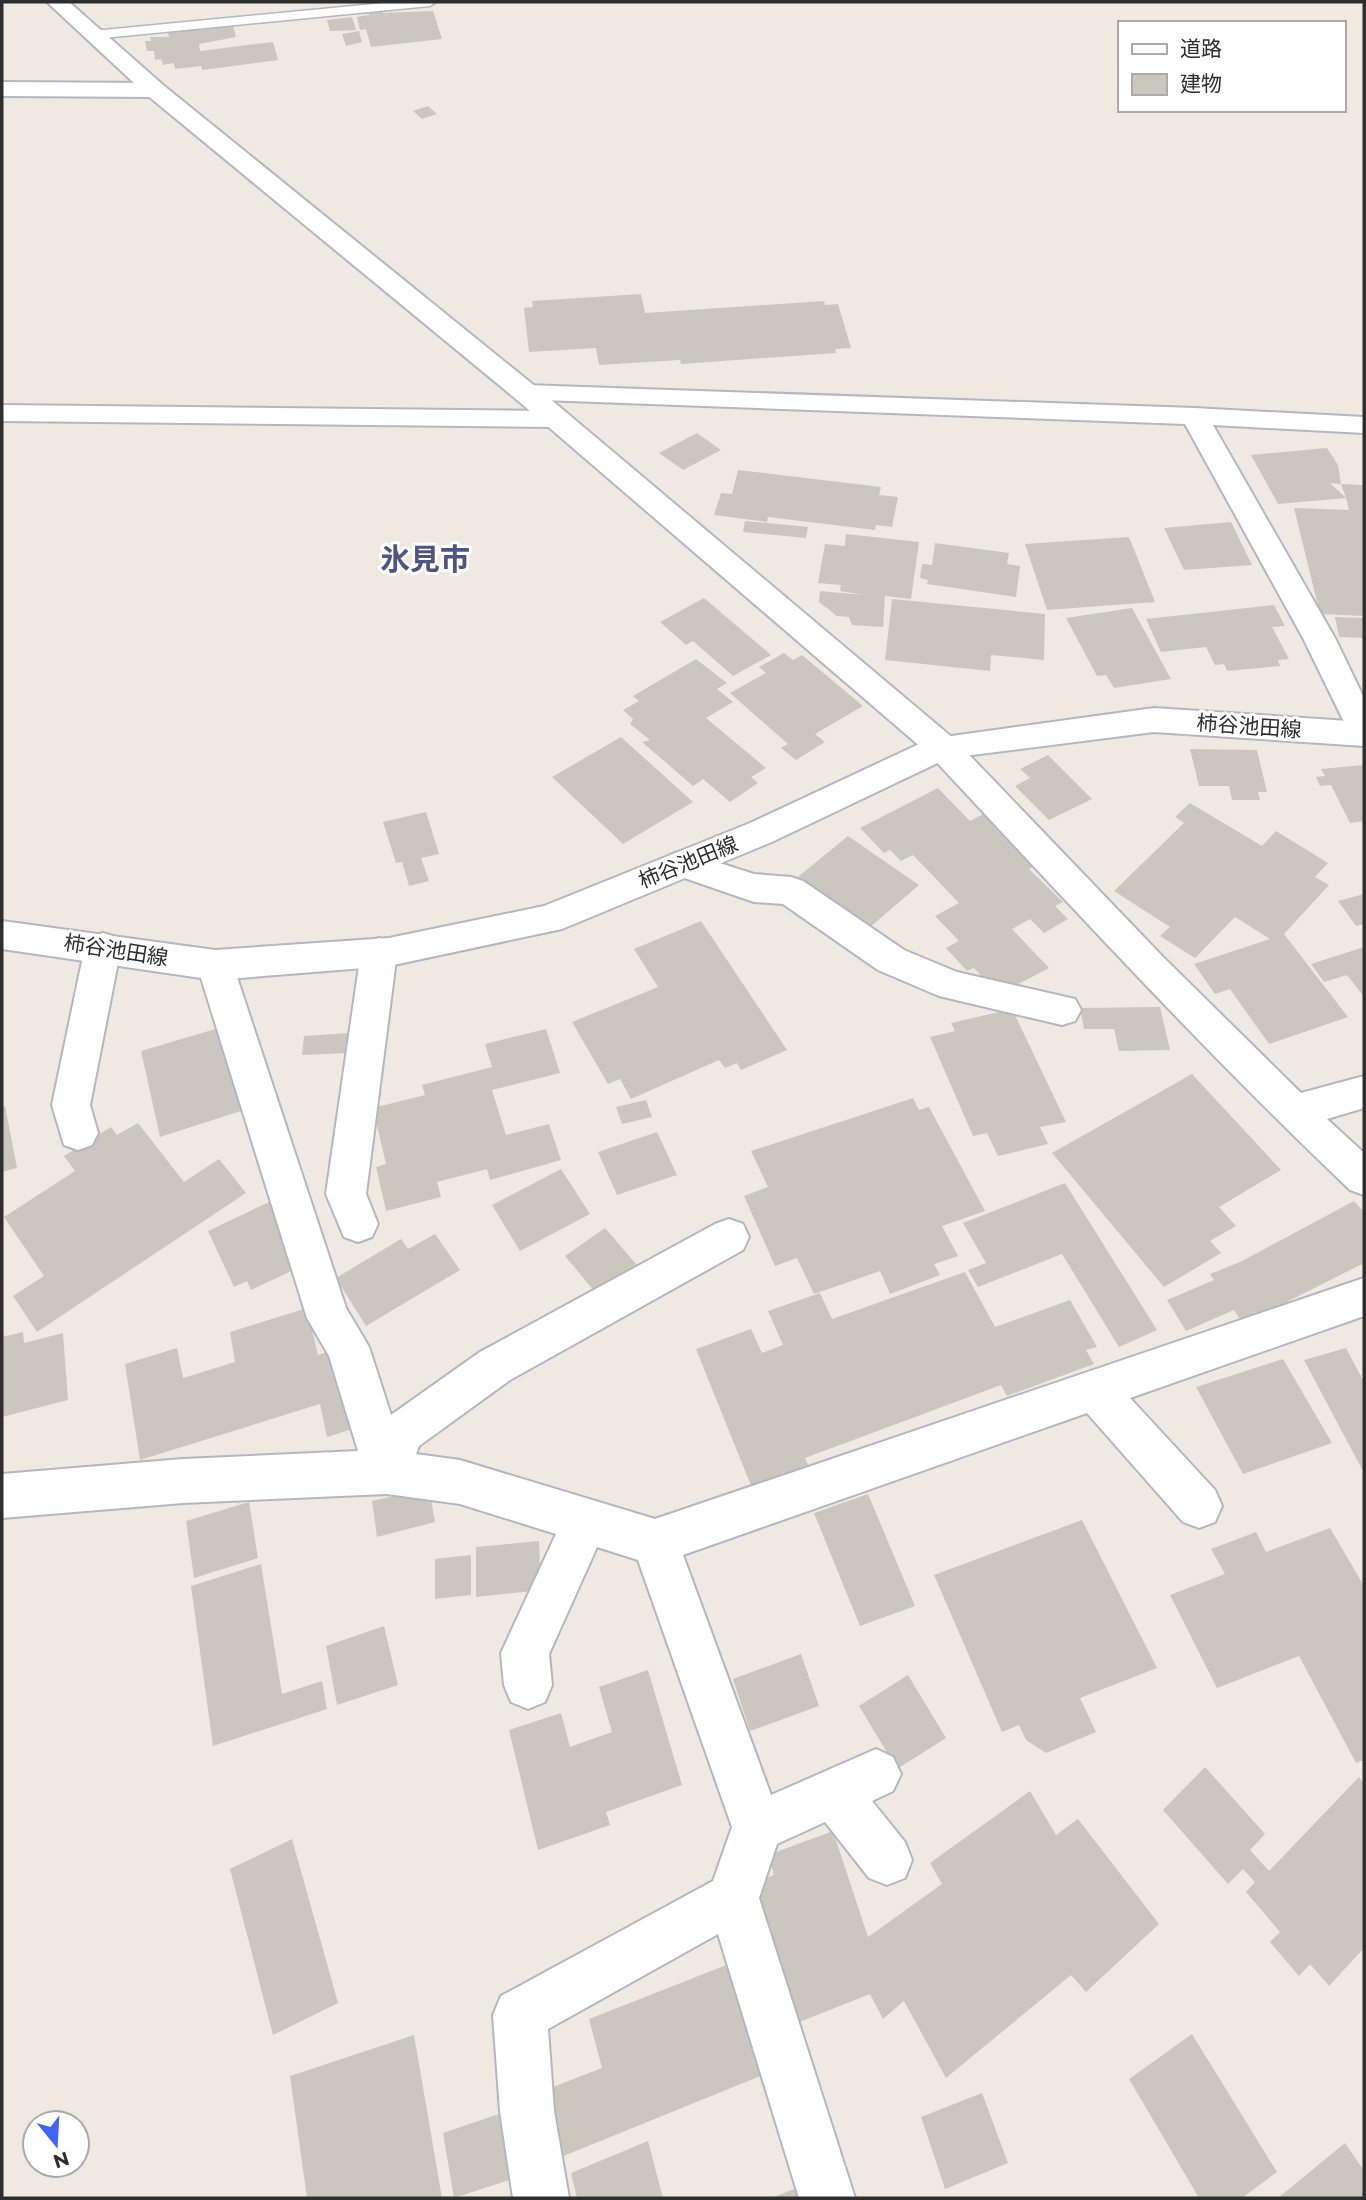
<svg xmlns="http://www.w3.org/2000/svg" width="1366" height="2200" font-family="Montserrat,'Noto Sans JP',sans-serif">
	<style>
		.building { fill: #cbc7bf }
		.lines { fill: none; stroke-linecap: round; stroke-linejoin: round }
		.service-casing { stroke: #b4b7c1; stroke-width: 3 }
		.minor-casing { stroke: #b4b7c1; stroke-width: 4 }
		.tertiary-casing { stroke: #b4b7c1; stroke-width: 4 }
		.secondary-casing { stroke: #b4b7c1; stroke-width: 4 }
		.service { fill: #fff; fill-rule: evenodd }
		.minor { fill: #fff; fill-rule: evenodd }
		.tertiary { fill: #fff; fill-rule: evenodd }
		.secondary { fill: #fff; fill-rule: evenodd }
		.labels { text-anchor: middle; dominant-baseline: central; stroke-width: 6; stroke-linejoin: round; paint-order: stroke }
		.street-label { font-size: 21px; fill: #2e2e2e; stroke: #fff }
		.far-town-label { font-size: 30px; font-weight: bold; fill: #4d5680; stroke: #fff }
	</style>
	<rect width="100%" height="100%" fill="#efe9e1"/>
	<g class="building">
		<polygon points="382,9 383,13 433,11 442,39 371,47 366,29 360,30 357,17 369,15 368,10"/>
		<polygon points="352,17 356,30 330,31 327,20"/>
		<polygon points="233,24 236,37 199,44 200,51 273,42 278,60 202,70 201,66 175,69 174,63 163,65 161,59 155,60 154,51 147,51 145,41 151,41 150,37 169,37 168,32"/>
		<polygon points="359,31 362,42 346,46 342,34"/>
		<polygon points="428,106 437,114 422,119 413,111"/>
		<polygon points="641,294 645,313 824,301 825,305 838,304 851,348 835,349 836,353 681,364 680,360 599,365 596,348 529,352 524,308 533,307 532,301"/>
		<polygon points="697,433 721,450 683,470 659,453"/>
		<polygon points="1327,448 1338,465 1341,484 1330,483 1346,498 1341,484 1364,485 1364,616 1320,614 1294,508 1349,510 1346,498 1278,504 1251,455"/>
		<polygon points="738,470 881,487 879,495 898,497 892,527 876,525 875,530 768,517 767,522 714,515 721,493 732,494"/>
		<polygon points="745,521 808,527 806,538 743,532"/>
		<polygon points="1231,522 1252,565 1184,570 1164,528"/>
		<polygon points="846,534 919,542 911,599 885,596 883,627 852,625 849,617 837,616 819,602 820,591 864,595 840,591 841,585 818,583 825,544 845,546"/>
		<polygon points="1129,537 1155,602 1047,610 1025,544"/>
		<polygon points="935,543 1009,553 1007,564 1020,566 1016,597 927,584 928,580 920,578 922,564 932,565"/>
		<polygon points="704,598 771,655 733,676 693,641 686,645 660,622"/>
		<polygon points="892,599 1045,614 1044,660 991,655 990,671 885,660"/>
		<polygon points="1274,605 1285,626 1272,627 1289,659 1278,660 1280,666 1227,671 1224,664 1215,665 1206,647 1161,652 1146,619"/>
		<polygon points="1132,608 1171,679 1114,688 1106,675 1097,676 1066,618"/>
		<polygon points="1335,617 1364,618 1364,638 1339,637"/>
		<polygon points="784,653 793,660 802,655 863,706 815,734 825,742 796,760 781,748 788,744 730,693 766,673 759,667"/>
		<polygon points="696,659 727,683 717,689 733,702 706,718 766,768 751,777 758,783 730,802 703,779 693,786 642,742 650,740 630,724 633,719 623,710 639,701 633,696"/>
		<polygon points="621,737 693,802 623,844 552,777"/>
		<polygon points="1190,749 1257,750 1267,792 1258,792 1260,800 1232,800 1229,786 1199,786"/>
		<polygon points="1048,755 1092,799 1049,820 1015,786 1030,778 1020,769"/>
		<polygon points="1364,765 1364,821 1350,823 1331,785 1320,786 1316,777 1325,776 1321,769"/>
		<polygon points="938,788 970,821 985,813 1038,865 1029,869 1063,902 1055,906 1068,919 1044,933 1030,919 1012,929 1049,968 1011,988 1006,983 994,989 974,968 967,971 946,948 959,941 935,916 959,903 913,855 901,861 890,850 884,853 860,828"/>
		<polygon points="1190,803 1262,846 1276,831 1328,863 1315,877 1329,885 1284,934 1348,1017 1269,1044 1230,989 1215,994 1194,964 1270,939 1235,917 1195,958 1160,936 1170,927 1114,891 1184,823 1175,817"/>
		<polygon points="426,812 439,854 421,858 429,881 409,886 402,862 396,863 383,822"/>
		<polygon points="848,836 919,885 869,928 798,877"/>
		<polygon points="1364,894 1364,924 1356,926 1338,901"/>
		<polygon points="701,921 787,1050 741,1070 737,1063 725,1068 719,1060 631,1099 620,1079 608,1084 572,1022 658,987 634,949"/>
		<polygon points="1364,947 1364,997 1347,975 1324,982 1311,964"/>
		<polygon points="1160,1007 1170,1050 1119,1051 1114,1029 1084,1029 1080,1008"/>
		<polygon points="1012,1009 1066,1122 1040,1127 1048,1144 998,1156 987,1133 973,1136 930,1037 955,1031 951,1023"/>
		<polygon points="222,1027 244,1110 160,1137 141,1051"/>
		<polygon points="546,1029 560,1073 492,1090 506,1135 549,1124 561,1160 490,1180 487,1169 437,1182 441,1197 386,1211 376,1167 386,1164 373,1108 425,1095 422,1085 492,1067 485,1044"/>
		<polygon points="350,1033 349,1053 302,1055 304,1036"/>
		<polygon points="1192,1074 1281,1170 1219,1207 1236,1226 1210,1241 1221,1253 1164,1287 1052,1153"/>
		<polygon points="913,1098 919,1110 929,1107 985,1211 942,1226 958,1256 934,1264 940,1275 890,1294 880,1271 814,1294 797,1258 775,1266 744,1196 768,1187 751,1151"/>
		<polygon points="646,1100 652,1117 622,1124 616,1107"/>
		<polygon points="5,1106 17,1168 2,1172 2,1107"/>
		<polygon points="138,1123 184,1182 219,1159 246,1193 37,1332 13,1296 44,1276 4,1217 75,1171 64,1156 111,1127 117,1135"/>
		<polygon points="657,1132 677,1175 617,1195 598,1152"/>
		<polygon points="561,1169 590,1214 520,1251 492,1205"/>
		<polygon points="1065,1183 1157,1330 1119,1347 1062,1254 978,1287 968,1270 986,1263 963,1223"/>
		<polygon points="271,1201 302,1266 251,1290 247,1281 234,1287 208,1231"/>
		<polygon points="1354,1201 1364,1212 1364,1263 1243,1324 1234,1310 1186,1331 1167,1300 1214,1280 1210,1274 1240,1262"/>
		<polygon points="605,1228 636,1264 595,1292 565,1256"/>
		<polygon points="435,1234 460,1270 366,1326 336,1278 401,1239 408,1249"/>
		<polygon points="965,1272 995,1327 1070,1300 1097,1347 1086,1350 1094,1364 1007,1396 1001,1385 805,1458 811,1471 754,1493 696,1349 751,1329 762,1353 783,1345 768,1311 820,1293 832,1319"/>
		<polygon points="307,1308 318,1355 342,1347 362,1426 327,1437 320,1404 140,1460 125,1364 177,1348 183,1378 235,1362 230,1332"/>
		<polygon points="23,1332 24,1343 63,1333 68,1400 2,1417 2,1337"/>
		<polygon points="1346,1348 1364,1382 1364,1473 1304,1360"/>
		<polygon points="1283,1359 1332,1443 1243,1474 1196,1387"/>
		<polygon points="429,1488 435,1522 377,1537 372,1501"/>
		<polygon points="868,1494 915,1606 860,1626 814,1513"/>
		<polygon points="249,1502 258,1558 194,1578 186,1521"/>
		<polygon points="1082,1520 1157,1668 1080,1698 1096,1732 1046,1753 1026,1740 1019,1725 1002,1732 934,1575"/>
		<polygon points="1330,1528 1364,1586 1364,1760 1356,1763 1299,1656 1217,1688 1170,1595 1225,1574 1211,1549 1256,1532 1266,1552"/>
		<polygon points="539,1541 541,1590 476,1597 476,1547"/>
		<polygon points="471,1555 471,1595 435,1599 435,1559"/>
		<polygon points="261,1564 282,1694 322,1681 327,1709 213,1746 191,1586"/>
		<polygon points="384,1626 398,1685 337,1705 326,1646"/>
		<polygon points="801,1654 819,1706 750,1731 733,1679"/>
		<polygon points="648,1670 682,1785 606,1812 610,1825 538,1850 509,1730 561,1713 570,1747 612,1732 599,1687"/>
		<polygon points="908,1675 946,1738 897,1769 859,1706"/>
		<polygon points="1205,1767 1265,1834 1250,1850 1269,1871 1359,1777 1364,1783 1364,1948 1329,1986 1310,1964 1299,1976 1270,1942 1280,1932 1246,1892 1255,1882 1243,1869 1228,1884 1163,1810"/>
		<polygon points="1030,1791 1056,1835 1078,1819 1159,1924 1086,1992 1071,1975 946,2078 904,2001 883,2019 870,1994 792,2025 748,1885 774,1875 768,1855 833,1831 868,1937 942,1884 930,1863"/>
		<polygon points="292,1839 338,2003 273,2035 230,1869"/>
		<polygon points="729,1964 763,2075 561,2157 545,2090 602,2068 589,2019"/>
		<polygon points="1192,2034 1277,2172 1242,2198 1199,2198 1129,2079"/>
		<polygon points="414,2035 442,2198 307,2198 290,2076"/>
		<polygon points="982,2093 1008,2163 945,2189 921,2117"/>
		<polygon points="505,2112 518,2177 454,2198 443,2133"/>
		<polygon points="648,2141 663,2198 577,2198 571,2173"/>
		<polygon points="1345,2143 1364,2171 1364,2198 1278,2198"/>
		<polygon points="806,2184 810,2198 772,2198"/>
	</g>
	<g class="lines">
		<g class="service-casing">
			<polygon id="service" points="395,2 436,2 430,6 93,39 87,35 93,31"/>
		</g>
		<g class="minor-casing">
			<g id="minor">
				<polygon points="2,82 155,83 163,85 166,90 163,95 155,97 2,96"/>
				<polygon points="526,385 1194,408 1364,417 1364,433 1213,425 1335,638 1364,698 1364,742 1353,738 1348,730 1303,638 1185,424 516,399 512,393 516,387"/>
				<polygon points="2,405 554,411 564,413 568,419 564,425 554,427 2,421"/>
				<path d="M942 735 954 739 1162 956 1301 1093 1364 1076V1108L1327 1119 1364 1153V1195L1350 1190C1204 1051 1068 903 930 755L926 747 930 739Z"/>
				<polygon points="682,851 754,874 791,877 803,881 904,950 957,972 1075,999 1081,1010 1075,1021 1062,1025 939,996 878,970 783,904 754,902 670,873 665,864 670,855"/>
				<polygon points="103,933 116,937 121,947 90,1105 98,1133 92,1145 78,1150 64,1145 52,1105 85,947 90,937"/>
				<polygon points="379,938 392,942 397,952 366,1194 378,1224 372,1237 358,1242 344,1237 326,1194 361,952 366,942"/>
				<polygon points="215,950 228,955 233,965 346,1308 369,1347 391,1415 480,1352 715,1224 729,1219 743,1224 749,1237 743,1250 510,1380 419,1446 416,1454 460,1460 655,1519 1364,1278 1364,1316 1130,1398 1215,1490 1222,1506 1215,1522 1199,1528 1183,1522 1087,1413 683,1555 771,1795 876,1749 893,1757 901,1774 893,1791 872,1801 905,1842 912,1860 905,1878 887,1885 869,1878 825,1822 777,1844 759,1898 855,2198 799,2198 718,1934 548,2029 554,2111 569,2198 513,2198 500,2111 493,2015 501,1996 713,1881 732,1827 638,1560 597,1547 549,1654 552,1685 545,1702 528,1709 511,1702 504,1685 501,1653 556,1534 460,1504 387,1494 183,1503 2,1518 2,1474 183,1459 358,1451 329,1356 307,1318 197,965 202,955"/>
			</g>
		</g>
		<g class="tertiary-casing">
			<polygon id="tertiary" points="47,2 69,2 163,85 536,387 954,739 958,747 954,755 942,759 930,755 516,399 147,95"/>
		</g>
		<g class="secondary-casing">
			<polygon id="secondary" points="1154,708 1364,722 1364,746 1154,732 948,758 774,841 562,929 389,966 215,980 2,949 2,921 215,950 389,938 544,906 750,823 930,739"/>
		</g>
		<use href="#service" class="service"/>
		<use href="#minor" class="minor"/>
		<use href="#tertiary" class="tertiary"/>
		<use href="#secondary" class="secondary"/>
	</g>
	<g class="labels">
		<g class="street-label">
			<text transform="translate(1249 726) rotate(4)">柿谷池田線</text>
			<text transform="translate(688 862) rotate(-22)">柿谷池田線</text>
			<text transform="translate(116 950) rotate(9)">柿谷池田線</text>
		</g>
		<g class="far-town-label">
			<text x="425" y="559">氷見市</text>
		</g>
	</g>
	<rect width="1366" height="2200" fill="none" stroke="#2e2e2e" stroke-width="7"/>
	<rect x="1118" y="21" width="228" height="91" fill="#ffffff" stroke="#ababab" stroke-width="2"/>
	<rect x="1132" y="44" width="35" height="10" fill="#ffffff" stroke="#ababab" stroke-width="2"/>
	<text x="1180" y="56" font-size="21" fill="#2e2e2e">道路</text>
	<rect x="1132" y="74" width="35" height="21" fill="#cbc7bf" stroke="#ababab" stroke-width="2"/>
	<text x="1180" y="91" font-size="21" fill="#2e2e2e">建物</text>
	<g transform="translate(56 2144) rotate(162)"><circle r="33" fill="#ffffff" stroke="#ababab" stroke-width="2"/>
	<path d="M0-5L12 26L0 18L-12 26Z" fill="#4264fb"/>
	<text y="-10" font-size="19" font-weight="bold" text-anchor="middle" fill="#2e2e2e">N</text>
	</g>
</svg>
